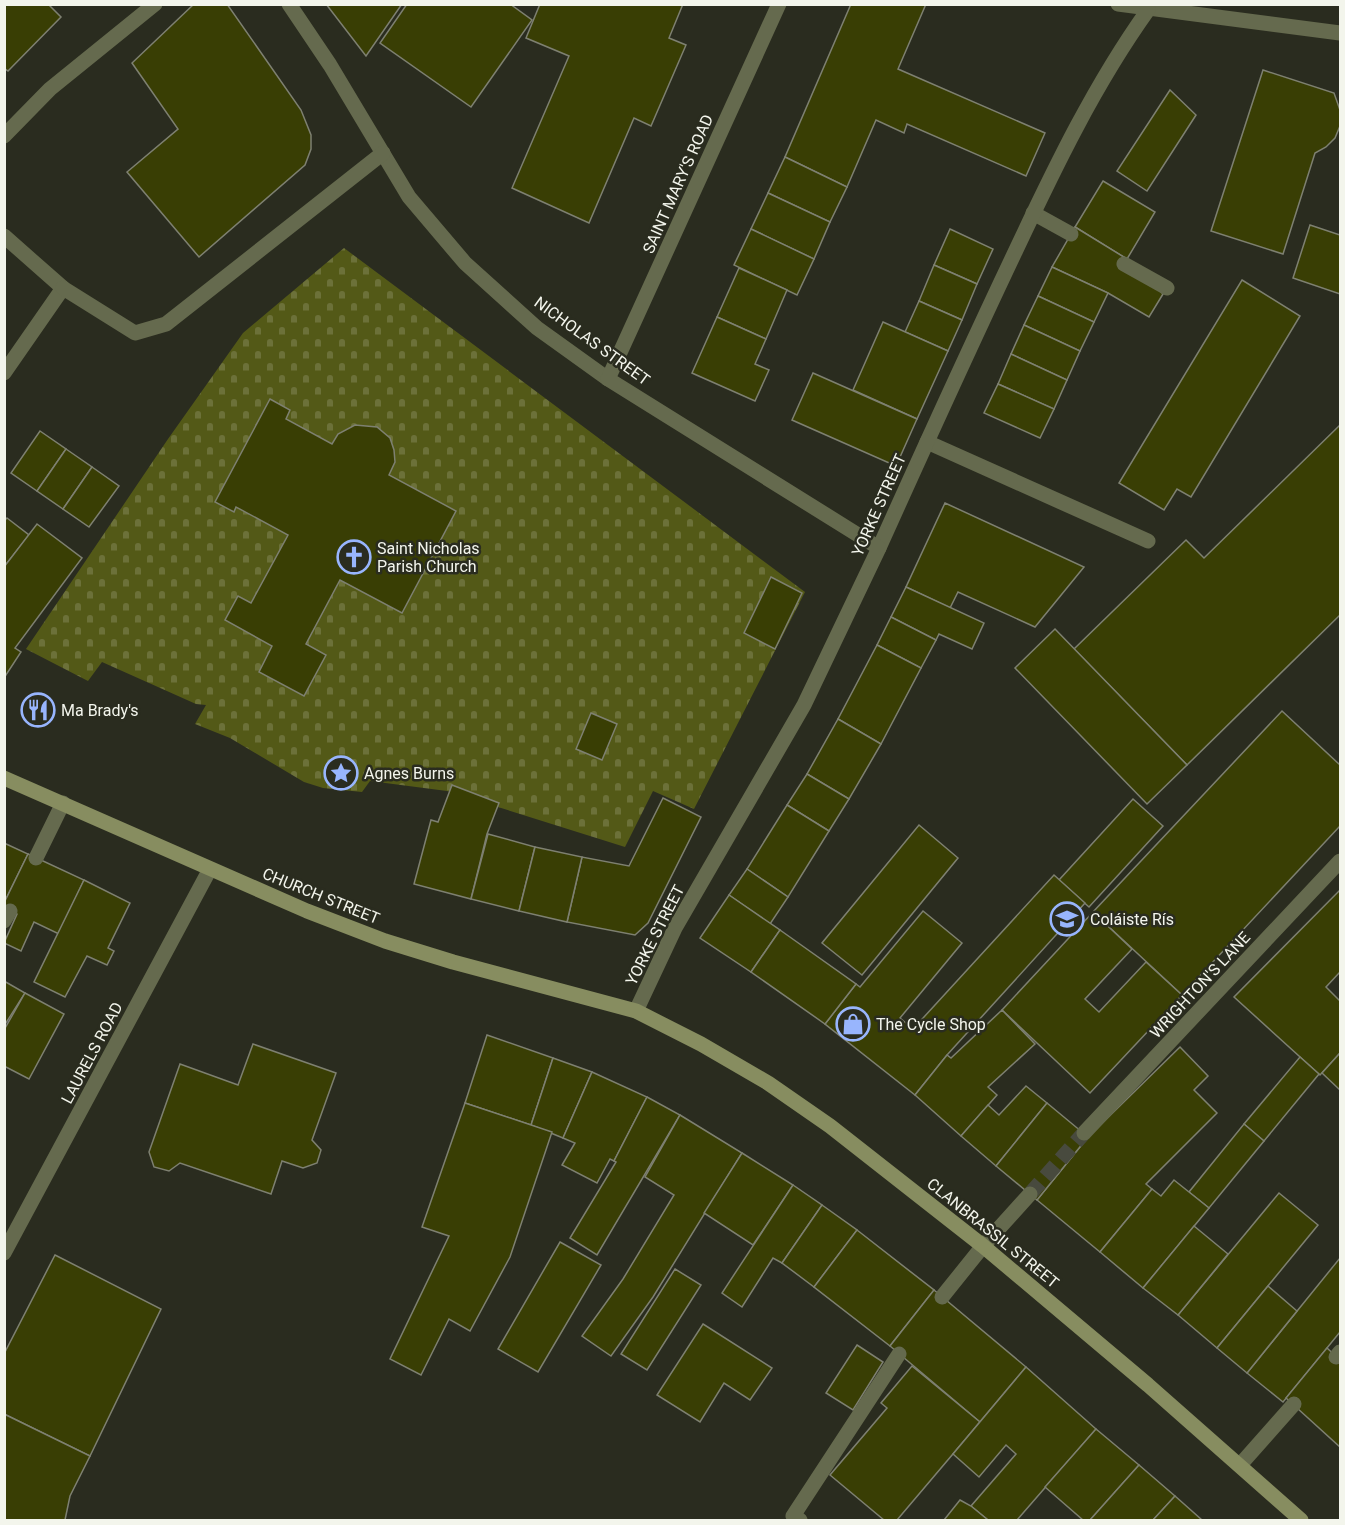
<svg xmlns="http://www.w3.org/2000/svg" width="1345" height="1525" font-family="Roboto,sans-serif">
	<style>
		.cemetery { fill: url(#cemetery-stones) }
		.building { fill: #393e04; stroke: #7e8071; stroke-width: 1.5 }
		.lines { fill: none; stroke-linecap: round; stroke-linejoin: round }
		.minor-tunnel { stroke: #484a3e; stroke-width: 15; stroke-dasharray: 15 8; stroke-linecap: butt }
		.service { stroke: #656a4e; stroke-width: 15 }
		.minor { stroke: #656a4e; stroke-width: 15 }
		.tertiary { stroke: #656a4e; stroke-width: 15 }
		.secondary { stroke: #878d60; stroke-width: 15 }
		.labels { text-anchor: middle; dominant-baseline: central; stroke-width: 5; stroke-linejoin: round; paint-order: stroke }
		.street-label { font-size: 16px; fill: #f3f5ec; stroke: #2a2c1f }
		.poi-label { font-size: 16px; fill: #f3f5ec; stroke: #2a2c1f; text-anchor: start }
	</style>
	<defs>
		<pattern id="cemetery-stones" width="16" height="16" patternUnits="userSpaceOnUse" patternTransform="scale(1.5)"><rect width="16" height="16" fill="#535917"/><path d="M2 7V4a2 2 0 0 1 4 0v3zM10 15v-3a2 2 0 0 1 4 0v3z" fill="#6c7139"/></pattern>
	</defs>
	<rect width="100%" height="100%" fill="#2a2c1f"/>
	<polygon class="cemetery" points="344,248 805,592 694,809 653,791 625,847 447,791 370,781 362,792 323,788 304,782 230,738 195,724 206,705 196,704 102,662 88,681 26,649 168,439 243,333"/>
	<g class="building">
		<polygon points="4,4 48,4 61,17 8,71 4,68"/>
		<polygon points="194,4 227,4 301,110 311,135 311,149 305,165 199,257 127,172 178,129 132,63"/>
		<polygon points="326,4 402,4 366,56"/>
		<polygon points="407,4 510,4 532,20 471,107 380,43"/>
		<polygon points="540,4 683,4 669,38 686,45 651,126 634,118 589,223 512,188 569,56 526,38"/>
		<polygon points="851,4 926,4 898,69 1045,133 1026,176 907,124 904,133 876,120 847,187 785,157"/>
		<polygon points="1263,70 1334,93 1340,110 1340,126 1335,138 1326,147 1315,153 1283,254 1211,231"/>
		<polygon points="1170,90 1196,115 1147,191 1117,171"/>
		<polygon points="785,157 847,187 830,222 768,193"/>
		<polygon points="1103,181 1155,212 1127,259 1075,227"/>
		<polygon points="768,193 830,222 814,259 751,229"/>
		<polygon points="1310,225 1340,235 1340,294 1293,278"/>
		<polygon points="1075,227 1127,259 1163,294 1149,317 1108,293 1052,267"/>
		<polygon points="751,229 814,259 797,295 734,265"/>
		<polygon points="950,229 993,249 977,284 934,265"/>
		<polygon points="934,265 977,284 962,320 919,301"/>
		<polygon points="1052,267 1108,293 1094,322 1038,296"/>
		<polygon points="739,268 787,290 766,339 717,317"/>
		<polygon points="1242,280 1300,316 1191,497 1177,489 1164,510 1119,483"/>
		<polygon points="1038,296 1094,322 1080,351 1024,325"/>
		<polygon points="919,301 962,320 948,351 905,332"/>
		<polygon points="717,317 766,339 755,364 769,370 755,401 692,373"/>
		<polygon points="883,322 948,351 917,419 853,390"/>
		<polygon points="1024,325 1080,351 1067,380 1011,354"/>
		<polygon points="1011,354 1067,380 1054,409 998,384"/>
		<polygon points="813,373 917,419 896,466 792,420"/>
		<polygon points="998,384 1054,409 1040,438 984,413"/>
		<polygon points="270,399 290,410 286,419 332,444 338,434 355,425 377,427 390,438 394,450 395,462 389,475 456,511 402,613 340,580 306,644 326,655 304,696 259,672 272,646 225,620 238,596 251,603 288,535 236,507 234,512 215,502"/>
		<polygon points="1340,425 1340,615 1187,765 1074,649 1186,540 1204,558"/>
		<polygon points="40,431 66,449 37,491 11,473"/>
		<polygon points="66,449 92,467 63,509 37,491"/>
		<polygon points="92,467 119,486 89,527 63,509"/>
		<polygon points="945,503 1084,567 1035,627 958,592 950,608 906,587"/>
		<polygon points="7,518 29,535 4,567 4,521"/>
		<polygon points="37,524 82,558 15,648 21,652 4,678 4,567"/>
		<polygon points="771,577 802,593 775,649 744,633"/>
		<polygon points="906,587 984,623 972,649 939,634 936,640 891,617"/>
		<polygon points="891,617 936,640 921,668 877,645"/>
		<polygon points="1055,629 1187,765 1147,804 1015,668"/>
		<polygon points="877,645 921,668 881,744 838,719"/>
		<polygon points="1282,711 1340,765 1340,826 1182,995 1093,912"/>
		<polygon points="591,713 617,724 602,760 576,749"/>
		<polygon points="838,719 881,744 849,799 807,774"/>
		<polygon points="807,774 849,799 829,831 787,805"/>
		<polygon points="452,785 499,803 487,834 471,899 414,884 431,820 438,822"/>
		<polygon points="663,798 701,817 648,923 635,935 567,922 582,857 629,866"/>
		<polygon points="1133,799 1163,826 1089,907 1059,880"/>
		<polygon points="787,805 829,831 788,897 747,869"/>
		<polygon points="919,825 958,858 862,975 822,943"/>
		<polygon points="488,834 535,847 519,911 471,899"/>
		<polygon points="4,843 28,854 4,903"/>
		<polygon points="535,847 582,857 567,922 519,911"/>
		<polygon points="28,854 84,880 59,934 34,922 21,951 4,943 17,914 4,908 4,903"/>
		<polygon points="747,869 788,897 770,924 729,895"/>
		<polygon points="1054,875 1085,903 947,1055 915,1095 825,1024 856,984 860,987 923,911 962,943 900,1018 913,1029"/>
		<polygon points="84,880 130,903 108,948 114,951 107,965 87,956 65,997 34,982"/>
		<polygon points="1340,890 1340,972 1326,987 1340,1001 1340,1053 1320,1075 1234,997"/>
		<polygon points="729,895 780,930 751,972 700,938"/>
		<polygon points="1093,912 1132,949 1085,999 1099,1012 1146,962 1182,995 1090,1093 1002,1010"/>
		<polygon points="780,930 856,984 825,1024 751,972"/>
		<polygon points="4,981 25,993 4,1026"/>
		<polygon points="25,993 64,1014 29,1079 4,1066 4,1030"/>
		<polygon points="1002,1010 1035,1044 988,1087 997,1095 961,1136 915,1095 947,1055 951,1058"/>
		<polygon points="487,1035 553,1058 531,1125 465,1103"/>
		<polygon points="253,1044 336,1073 312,1140 321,1150 317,1163 303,1168 282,1161 271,1194 180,1163 169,1171 154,1167 149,1152 180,1064 238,1085"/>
		<polygon points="1180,1047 1208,1076 1194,1090 1217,1113 1146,1184 1152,1189 1100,1252 1037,1200 1088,1137"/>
		<polygon points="1340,1053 1340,1090 1322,1073"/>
		<polygon points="1300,1057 1319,1074 1264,1141 1244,1124"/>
		<polygon points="553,1058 592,1072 563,1138 531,1125"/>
		<polygon points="592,1072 647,1097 614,1161 610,1159 597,1183 562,1165 575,1143 563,1138"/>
		<polygon points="1026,1086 1047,1103 996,1166 961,1136 988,1105 999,1115"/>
		<polygon points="647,1097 680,1115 597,1255 570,1238 616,1162 614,1161"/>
		<polygon points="465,1103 552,1132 510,1257 470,1331 449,1319 421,1375 390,1359 449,1236 422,1227"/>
		<polygon points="1047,1103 1088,1137 1037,1200 996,1166"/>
		<polygon points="680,1115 742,1153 653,1297 611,1356 582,1336 623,1279 674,1195 645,1177"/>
		<polygon points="1244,1124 1264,1141 1209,1208 1189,1192"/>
		<polygon points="742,1153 793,1185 753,1245 704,1213"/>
		<polygon points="1174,1180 1209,1208 1143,1288 1100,1252 1152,1189 1161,1196"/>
		<polygon points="793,1185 822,1205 782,1263 773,1258 742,1307 722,1293"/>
		<polygon points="1279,1193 1318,1225 1217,1348 1178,1315"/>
		<polygon points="822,1205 857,1230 814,1287 782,1263"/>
		<polygon points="1194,1226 1228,1254 1178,1315 1143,1288"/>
		<polygon points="857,1230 934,1290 890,1346 814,1287"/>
		<polygon points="560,1242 601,1265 538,1372 498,1349"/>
		<polygon points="55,1255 161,1309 90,1456 4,1414 4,1354"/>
		<polygon points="1340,1258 1340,1332 1283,1402 1247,1373"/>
		<polygon points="675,1269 701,1285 647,1370 621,1354"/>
		<polygon points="1268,1286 1297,1311 1247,1373 1217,1348"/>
		<polygon points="934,1290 1026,1367 980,1422 890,1346"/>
		<polygon points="703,1324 772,1368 750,1400 724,1383 700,1422 657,1395"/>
		<polygon points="857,1345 883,1362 853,1410 826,1393"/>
		<polygon points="1327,1348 1340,1360 1340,1447 1286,1398"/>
		<polygon points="912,1366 980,1422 897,1520 884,1520 830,1475 887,1408 881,1403"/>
		<polygon points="1026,1367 1096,1429 1017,1520 988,1520 971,1506 1016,1454 1006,1445 979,1477 953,1454"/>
		<polygon points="4,1414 90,1456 70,1496 65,1520 4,1520"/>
		<polygon points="1096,1429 1139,1465 1090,1520 1083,1520 1045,1487"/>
		<polygon points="1139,1465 1175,1496 1153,1520 1090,1520"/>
		<polygon points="1175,1496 1202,1520 1153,1520"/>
		<polygon points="960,1500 971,1506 988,1520 944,1520"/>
	</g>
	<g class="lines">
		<polyline class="minor-tunnel" points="1030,1194 1084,1133"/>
		<g class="service">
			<polyline points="1033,213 1071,234"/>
			<polyline points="4,236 63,288 4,373"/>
			<polyline points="1124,264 1167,288"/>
			<polyline points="927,442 1148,541"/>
			<polyline points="36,858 63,803"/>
			<polyline points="4,921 10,911"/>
			<polyline points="942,1297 983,1246"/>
			<polyline points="1336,1357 1340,1352"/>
			<polyline points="1240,1465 1294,1404"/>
			<polyline points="800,1520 793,1516 899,1354"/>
		</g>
		<g class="minor">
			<polyline points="289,4 330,65 409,197 465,263 537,328 608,379"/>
			<polyline points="1118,4 1340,33"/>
			<polyline points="4,136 50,89 155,4"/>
			<polyline points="63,288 135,333 166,324 383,153"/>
			<path d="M879 548C924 448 969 349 1016 250 1055 167 1095 84 1148 10"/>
			<polyline points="1084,1133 1340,861"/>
			<polyline points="983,1246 1030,1194"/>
		</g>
		<g class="tertiary">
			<polyline points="636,1011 675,928 804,705 879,548 608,379 779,4"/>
			<polyline points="4,1253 210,869"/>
		</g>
		<polyline class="secondary" points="4,778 307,911 385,941 453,962 636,1011 701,1044 768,1083 830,1126 983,1246 1148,1385 1301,1520"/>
	</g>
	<defs>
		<g id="church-ring" transform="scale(1.725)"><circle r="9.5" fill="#2a2c1f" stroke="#98b5fd" stroke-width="1.5"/><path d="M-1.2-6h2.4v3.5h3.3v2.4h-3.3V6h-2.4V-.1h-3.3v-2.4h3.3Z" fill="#98b5fd"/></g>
		<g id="restaurant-ring" transform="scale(1.725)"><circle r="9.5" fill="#2a2c1f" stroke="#98b5fd" stroke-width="1.5"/><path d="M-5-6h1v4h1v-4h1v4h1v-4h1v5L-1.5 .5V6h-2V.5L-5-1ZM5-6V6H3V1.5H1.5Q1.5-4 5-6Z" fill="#98b5fd"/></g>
		<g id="sight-ring" transform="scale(1.725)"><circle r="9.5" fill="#2a2c1f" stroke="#98b5fd" stroke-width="1.5"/><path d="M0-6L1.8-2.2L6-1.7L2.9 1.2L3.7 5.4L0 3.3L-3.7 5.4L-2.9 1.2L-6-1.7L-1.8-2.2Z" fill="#98b5fd"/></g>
		<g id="school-ring" transform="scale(1.725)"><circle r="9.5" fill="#2a2c1f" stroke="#98b5fd" stroke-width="1.5"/><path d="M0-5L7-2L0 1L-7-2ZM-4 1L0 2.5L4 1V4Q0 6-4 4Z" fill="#98b5fd"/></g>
		<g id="shop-ring" transform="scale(1.725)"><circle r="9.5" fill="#2a2c1f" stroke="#98b5fd" stroke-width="1.5"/><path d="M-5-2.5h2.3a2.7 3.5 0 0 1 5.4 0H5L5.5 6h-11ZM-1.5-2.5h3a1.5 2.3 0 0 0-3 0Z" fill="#98b5fd"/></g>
	</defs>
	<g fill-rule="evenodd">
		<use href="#church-ring" x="354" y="557"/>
		<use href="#restaurant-ring" x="38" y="710"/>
		<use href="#sight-ring" x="341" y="773"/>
		<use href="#school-ring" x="1067" y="919"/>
		<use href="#shop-ring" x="853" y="1024"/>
	</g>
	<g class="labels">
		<g class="street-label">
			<text transform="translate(678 184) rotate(-66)">SAINT MARY'S ROAD</text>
			<text transform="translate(592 341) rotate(36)">NICHOLAS STREET</text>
			<text transform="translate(879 505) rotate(-66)">YORKE STREET</text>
			<text transform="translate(321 896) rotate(22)">CHURCH STREET</text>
			<text transform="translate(655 935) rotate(-63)">YORKE STREET</text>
			<text transform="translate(1200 985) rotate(-47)">WRIGHTON'S LANE</text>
			<text transform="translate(92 1053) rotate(-62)">LAURELS ROAD</text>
			<text transform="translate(993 1233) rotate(39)">CLANBRASSIL STREET</text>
		</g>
		<g class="poi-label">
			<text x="377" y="548">Saint Nicholas<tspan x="377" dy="18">Parish Church</tspan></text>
			<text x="61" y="710">Ma Brady's</text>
			<text x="364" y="773">Agnes Burns</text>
			<text x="1090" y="919">Coláiste Rís</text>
			<text x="876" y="1024">The Cycle Shop</text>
		</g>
	</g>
	<rect width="1345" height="1525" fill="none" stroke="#f3f5ec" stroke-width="12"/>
</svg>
